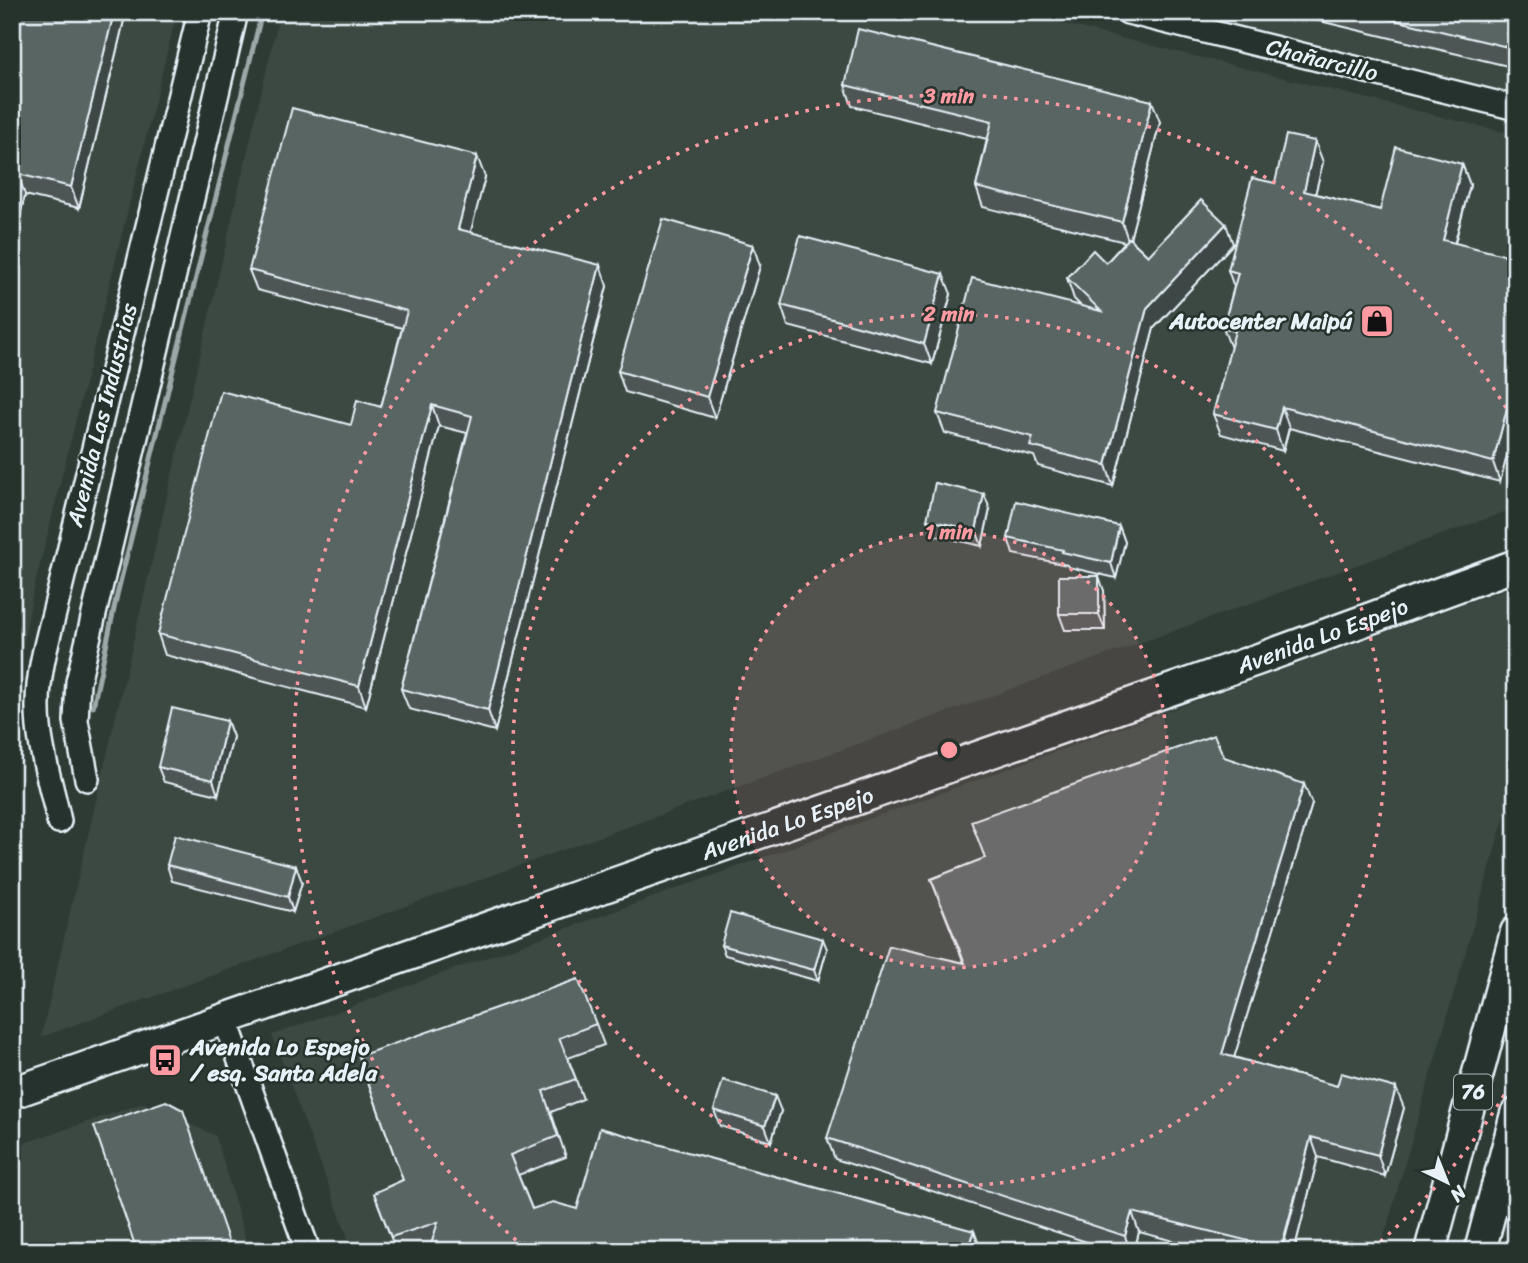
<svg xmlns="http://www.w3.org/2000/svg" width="1528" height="1263" font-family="Sriracha,sans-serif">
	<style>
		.built { fill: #3b4843 }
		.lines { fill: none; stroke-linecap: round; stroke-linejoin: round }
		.stream { stroke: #9da8a9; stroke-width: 5 }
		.minor-casing { stroke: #e8f1f8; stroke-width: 28 }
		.major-casing { stroke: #e8f1f8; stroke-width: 35 }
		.minor { stroke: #26332d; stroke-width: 23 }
		.major { stroke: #26332d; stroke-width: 30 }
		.wall { fill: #4d5755; stroke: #e8f1f8; stroke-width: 2 }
		.shaded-wall { fill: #3e4745; stroke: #e8f1f8; stroke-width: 2 }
		.building { fill: #596563; stroke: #e8f1f8; stroke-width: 2 }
		.ring { fill: none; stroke: #ff9aa2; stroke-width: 3.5; stroke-dasharray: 3.5 7 }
		.labels { text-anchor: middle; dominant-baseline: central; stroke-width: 5; stroke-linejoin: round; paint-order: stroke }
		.shield { fill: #26332d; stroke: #aeb8bb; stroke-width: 2 }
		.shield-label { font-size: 21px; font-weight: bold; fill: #e8f1f8 }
		.street-label { font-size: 23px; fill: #e8f1f8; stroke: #26332d }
		.poi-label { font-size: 23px; font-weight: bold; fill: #e8f1f8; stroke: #26332d; text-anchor: end }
		.centre { fill: #ff9aa2; stroke: #26332d; stroke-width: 3.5 }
		.ring-label { font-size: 21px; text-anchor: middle; font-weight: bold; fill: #ff9aa2; stroke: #26332d; stroke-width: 5; stroke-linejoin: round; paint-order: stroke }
	</style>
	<rect width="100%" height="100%" fill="#2e3b35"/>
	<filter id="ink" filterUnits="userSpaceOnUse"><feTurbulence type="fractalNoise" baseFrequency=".0143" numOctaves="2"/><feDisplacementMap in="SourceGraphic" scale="14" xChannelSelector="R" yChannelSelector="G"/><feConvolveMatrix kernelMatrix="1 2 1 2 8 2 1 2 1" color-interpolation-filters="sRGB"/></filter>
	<g filter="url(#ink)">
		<g class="built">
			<polygon points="12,12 177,12 32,597 20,661 12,659"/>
			<polygon points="280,12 1015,12 1516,135 1516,508 41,1037"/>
			<polygon points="1151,12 1516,12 1516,96"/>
			<polygon points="1516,585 1516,776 1380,1251 353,1251 272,1035"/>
			<polygon points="144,1103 216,1136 249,1251 12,1251 12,1147"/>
		</g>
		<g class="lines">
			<polyline class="stream" points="93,707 117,595 262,12"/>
			<g class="minor-casing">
				<g id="minor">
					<polyline points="1128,12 1516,108"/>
					<polyline points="87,779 76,721 78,682 236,12"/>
					<path d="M59 821C51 783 37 743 38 704 38 668 50 632 58 597L200 12"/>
					<polyline points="225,1019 308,1251"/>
				</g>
			</g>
			<g class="major-casing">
				<g id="major">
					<path id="s1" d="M12 1093 1259 659 1516 565"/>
					<polyline points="1430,1251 1516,932"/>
					<polyline points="1480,1251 1516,1114"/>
				</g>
			</g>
			<use href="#minor" class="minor"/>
			<use href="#major" class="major"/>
		</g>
		<g class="wall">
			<polygon points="12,12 126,12 79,208 25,195 12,248"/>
			<polygon points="1282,12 1516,12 1516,68"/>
			<polygon points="845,85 1160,122 1130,239 1148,256 1233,244 1154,328 1113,486 1038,466 1034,456 945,433 937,413 1081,306 1074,299 1067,278 1106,263 1125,242 983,207 976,187 987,139 852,106"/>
			<polygon points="1323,162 1315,194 1380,210 1462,164 1470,185 1455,243 1500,482 1289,428 1283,451 1221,434 1213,414 1231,348 1223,328 1234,287 1228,270 1275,183"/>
			<polygon points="485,177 470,232 607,286 495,731 409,709 401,689 467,433 439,426 366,707 165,655 158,634 351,425 381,407 402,328 257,290 249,270"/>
			<polygon points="760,266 715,418 625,392 618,371"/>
			<polygon points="951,294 932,364 788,326 781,305"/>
			<polygon points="990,509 982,546 933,535 927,520"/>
			<polygon points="1119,526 1125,542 1116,578 1068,567 1067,565 1013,554 1008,538"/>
			<polygon points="1104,591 1105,630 1065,630 1059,614"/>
			<polygon points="227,721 233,737 218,795 164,782 158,767"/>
			<polygon points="1224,757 1312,804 1234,1057 1404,1108 1385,1176 1318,1157 1294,1251 1213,1251 1139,1232 1134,1251 1114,1251 835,1159 827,1138 964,963 931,879 985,858"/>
			<polygon points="167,865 302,882 293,912 172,881"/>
			<polygon points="721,945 827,949 818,981 725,955"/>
			<polygon points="596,1024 604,1045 568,1058 583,1099 551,1112 566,1157 518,1175 532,1209 577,1209 974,1231 981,1251 429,1251 430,1247 418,1251 396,1251 374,1193 403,1180 359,1056"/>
			<polygon points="714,1110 781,1111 771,1142 720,1126"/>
		</g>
		<g class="shaded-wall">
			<polygon points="114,12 126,12 79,208 71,187"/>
			<polygon points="1152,101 1160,122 1129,243 1122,222"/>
			<polygon points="1315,141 1323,162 1311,211 1304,191"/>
			<polygon points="477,156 485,177 466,250 458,229"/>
			<polygon points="1462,164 1470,185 1450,260 1443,240"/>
			<polygon points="18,174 25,195 12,248 12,197"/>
			<polygon points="1226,224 1233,244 1154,328 1113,486 1106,465 1147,308"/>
			<polygon points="753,245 760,266 715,418 707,397"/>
			<polygon points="600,265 607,286 495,731 488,710"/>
			<polygon points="943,274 951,294 932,364 924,344"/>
			<polygon points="1516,374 1516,422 1500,482 1493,462"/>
			<polygon points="432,405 439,426 366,707 359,686"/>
			<polygon points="1282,407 1289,428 1283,451 1276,430"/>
			<polygon points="984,494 990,509 982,546 976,530"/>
			<polygon points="1119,526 1125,542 1116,578 1111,563"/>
			<polygon points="1099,576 1104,591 1105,630 1099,614"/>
			<polygon points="227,721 233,737 218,795 213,780"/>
			<polygon points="1304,784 1312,804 1229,1074 1222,1054"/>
			<polygon points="296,866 302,882 293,912 288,897"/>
			<polygon points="823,939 827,949 818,981 814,970"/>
			<polygon points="1396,1088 1404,1108 1385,1176 1378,1155"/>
			<polygon points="775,1096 781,1111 771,1142 765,1126"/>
			<polygon points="1311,1137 1318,1157 1294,1251 1282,1251"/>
			<polygon points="1132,1212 1139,1232 1134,1251 1130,1251 1125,1236"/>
			<polygon points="974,1231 981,1251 969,1251"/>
		</g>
		<g class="building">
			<polygon points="12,12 114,12 71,187 18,174 12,197"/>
			<polygon points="1361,12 1516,12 1516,49"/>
			<polygon points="858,29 1152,101 1122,222 976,187 992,121 845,85"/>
			<polygon points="292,108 477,156 458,229 600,265 488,710 401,689 472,416 432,405 359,686 158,634 221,391 351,425 357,400 381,407 407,311 249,270"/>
			<polygon points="1286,135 1315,141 1304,191 1380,210 1396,147 1462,164 1443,240 1516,258 1516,374 1493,462 1282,407 1276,430 1213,414 1235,331 1223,328 1238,273 1228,270 1252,178 1275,183"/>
			<polygon points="1201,200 1226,224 1147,308 1106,465 1030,446 1033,437 937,413 972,278 1101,311 1067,278 1093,250 1106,263 1129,238 1148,256"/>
			<polygon points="663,219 753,245 707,397 618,371"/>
			<polygon points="800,236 943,274 924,344 781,305"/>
			<polygon points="935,483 984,494 976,530 927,520"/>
			<polygon points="1016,501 1119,526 1111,563 1062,552 1063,550 1008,538"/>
			<rect x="1059" y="576" width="40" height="38"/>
			<polygon points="172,708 227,721 213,780 158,767"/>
			<polygon points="1214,735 1224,757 1304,784 1222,1054 1337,1086 1341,1073 1396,1088 1378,1155 1311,1137 1281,1249 1132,1212 1125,1236 827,1138 889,946 965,963 931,879 985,858 971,821"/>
			<polygon points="175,835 296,866 288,897 167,865"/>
			<polygon points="730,913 823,939 814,970 721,945"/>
			<polygon points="578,979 596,1024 559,1038 576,1079 543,1091 558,1136 510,1155 532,1209 553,1202 577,1209 600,1128 974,1231 969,1251 429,1251 438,1222 391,1237 374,1193 403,1180 359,1056"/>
			<polygon points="723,1080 775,1096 765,1126 714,1110"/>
			<polygon points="166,1101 183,1110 232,1251 137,1251 94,1126"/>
		</g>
	</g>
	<circle cx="949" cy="750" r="218" fill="#ff9aa2" fill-opacity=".12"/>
	<g class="ring">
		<circle cx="949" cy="750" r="218"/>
		<circle cx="949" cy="750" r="436"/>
		<path d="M1515 1077A654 654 0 0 1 1374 1247M524 1247A654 654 0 1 1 1515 423"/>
	</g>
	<defs>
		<g id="shop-square" transform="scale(1.75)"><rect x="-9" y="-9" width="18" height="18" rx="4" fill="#ff9aa2" stroke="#26332d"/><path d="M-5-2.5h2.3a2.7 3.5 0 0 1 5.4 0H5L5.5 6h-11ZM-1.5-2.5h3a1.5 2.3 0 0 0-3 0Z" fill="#111"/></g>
		<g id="bus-square" transform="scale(1.75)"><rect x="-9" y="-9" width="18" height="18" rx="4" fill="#ff9aa2" stroke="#26332d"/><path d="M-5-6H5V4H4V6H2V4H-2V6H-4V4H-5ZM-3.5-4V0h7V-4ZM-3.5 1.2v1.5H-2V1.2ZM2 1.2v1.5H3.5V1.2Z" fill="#111"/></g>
	</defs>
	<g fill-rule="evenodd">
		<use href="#shop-square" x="1377" y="321"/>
		<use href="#bus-square" x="165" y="1060"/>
	</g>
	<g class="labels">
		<rect class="shield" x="1454" y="1074.5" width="38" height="35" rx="5"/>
		<g class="shield-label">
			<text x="1473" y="1092">76</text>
		</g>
		<g class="street-label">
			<text transform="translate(1322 60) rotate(14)">Chañarcillo</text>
			<text transform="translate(102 415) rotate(-76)">Avenida Las Industrias</text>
			<text stroke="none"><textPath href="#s1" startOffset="1388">Avenida Lo Espejo</textPath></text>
			<text stroke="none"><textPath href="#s1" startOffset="821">Avenida Lo Espejo</textPath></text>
		</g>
		<g class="poi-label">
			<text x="1352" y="321">Autocenter Maipú</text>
			<text x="190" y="1047" text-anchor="start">Avenida Lo Espejo<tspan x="190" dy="26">/ esq. Santa Adela</tspan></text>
		</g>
	</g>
	<circle cx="949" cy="750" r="10" class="centre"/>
	<g class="ring-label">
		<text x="949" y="103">3 min</text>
		<text x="949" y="321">2 min</text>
		<text x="949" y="539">1 min</text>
	</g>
	<rect width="1528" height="1263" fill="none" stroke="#26332d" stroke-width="42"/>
	<rect x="21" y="21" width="1486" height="1221" fill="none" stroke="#e8f1f8" stroke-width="2.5" filter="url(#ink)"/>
	<g transform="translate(1447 1182) rotate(137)" stroke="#26332d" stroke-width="5" paint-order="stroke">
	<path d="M0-5L12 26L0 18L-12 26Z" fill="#e8f1f8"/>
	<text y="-10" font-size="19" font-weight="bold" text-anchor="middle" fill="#e8f1f8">N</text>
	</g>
</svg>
